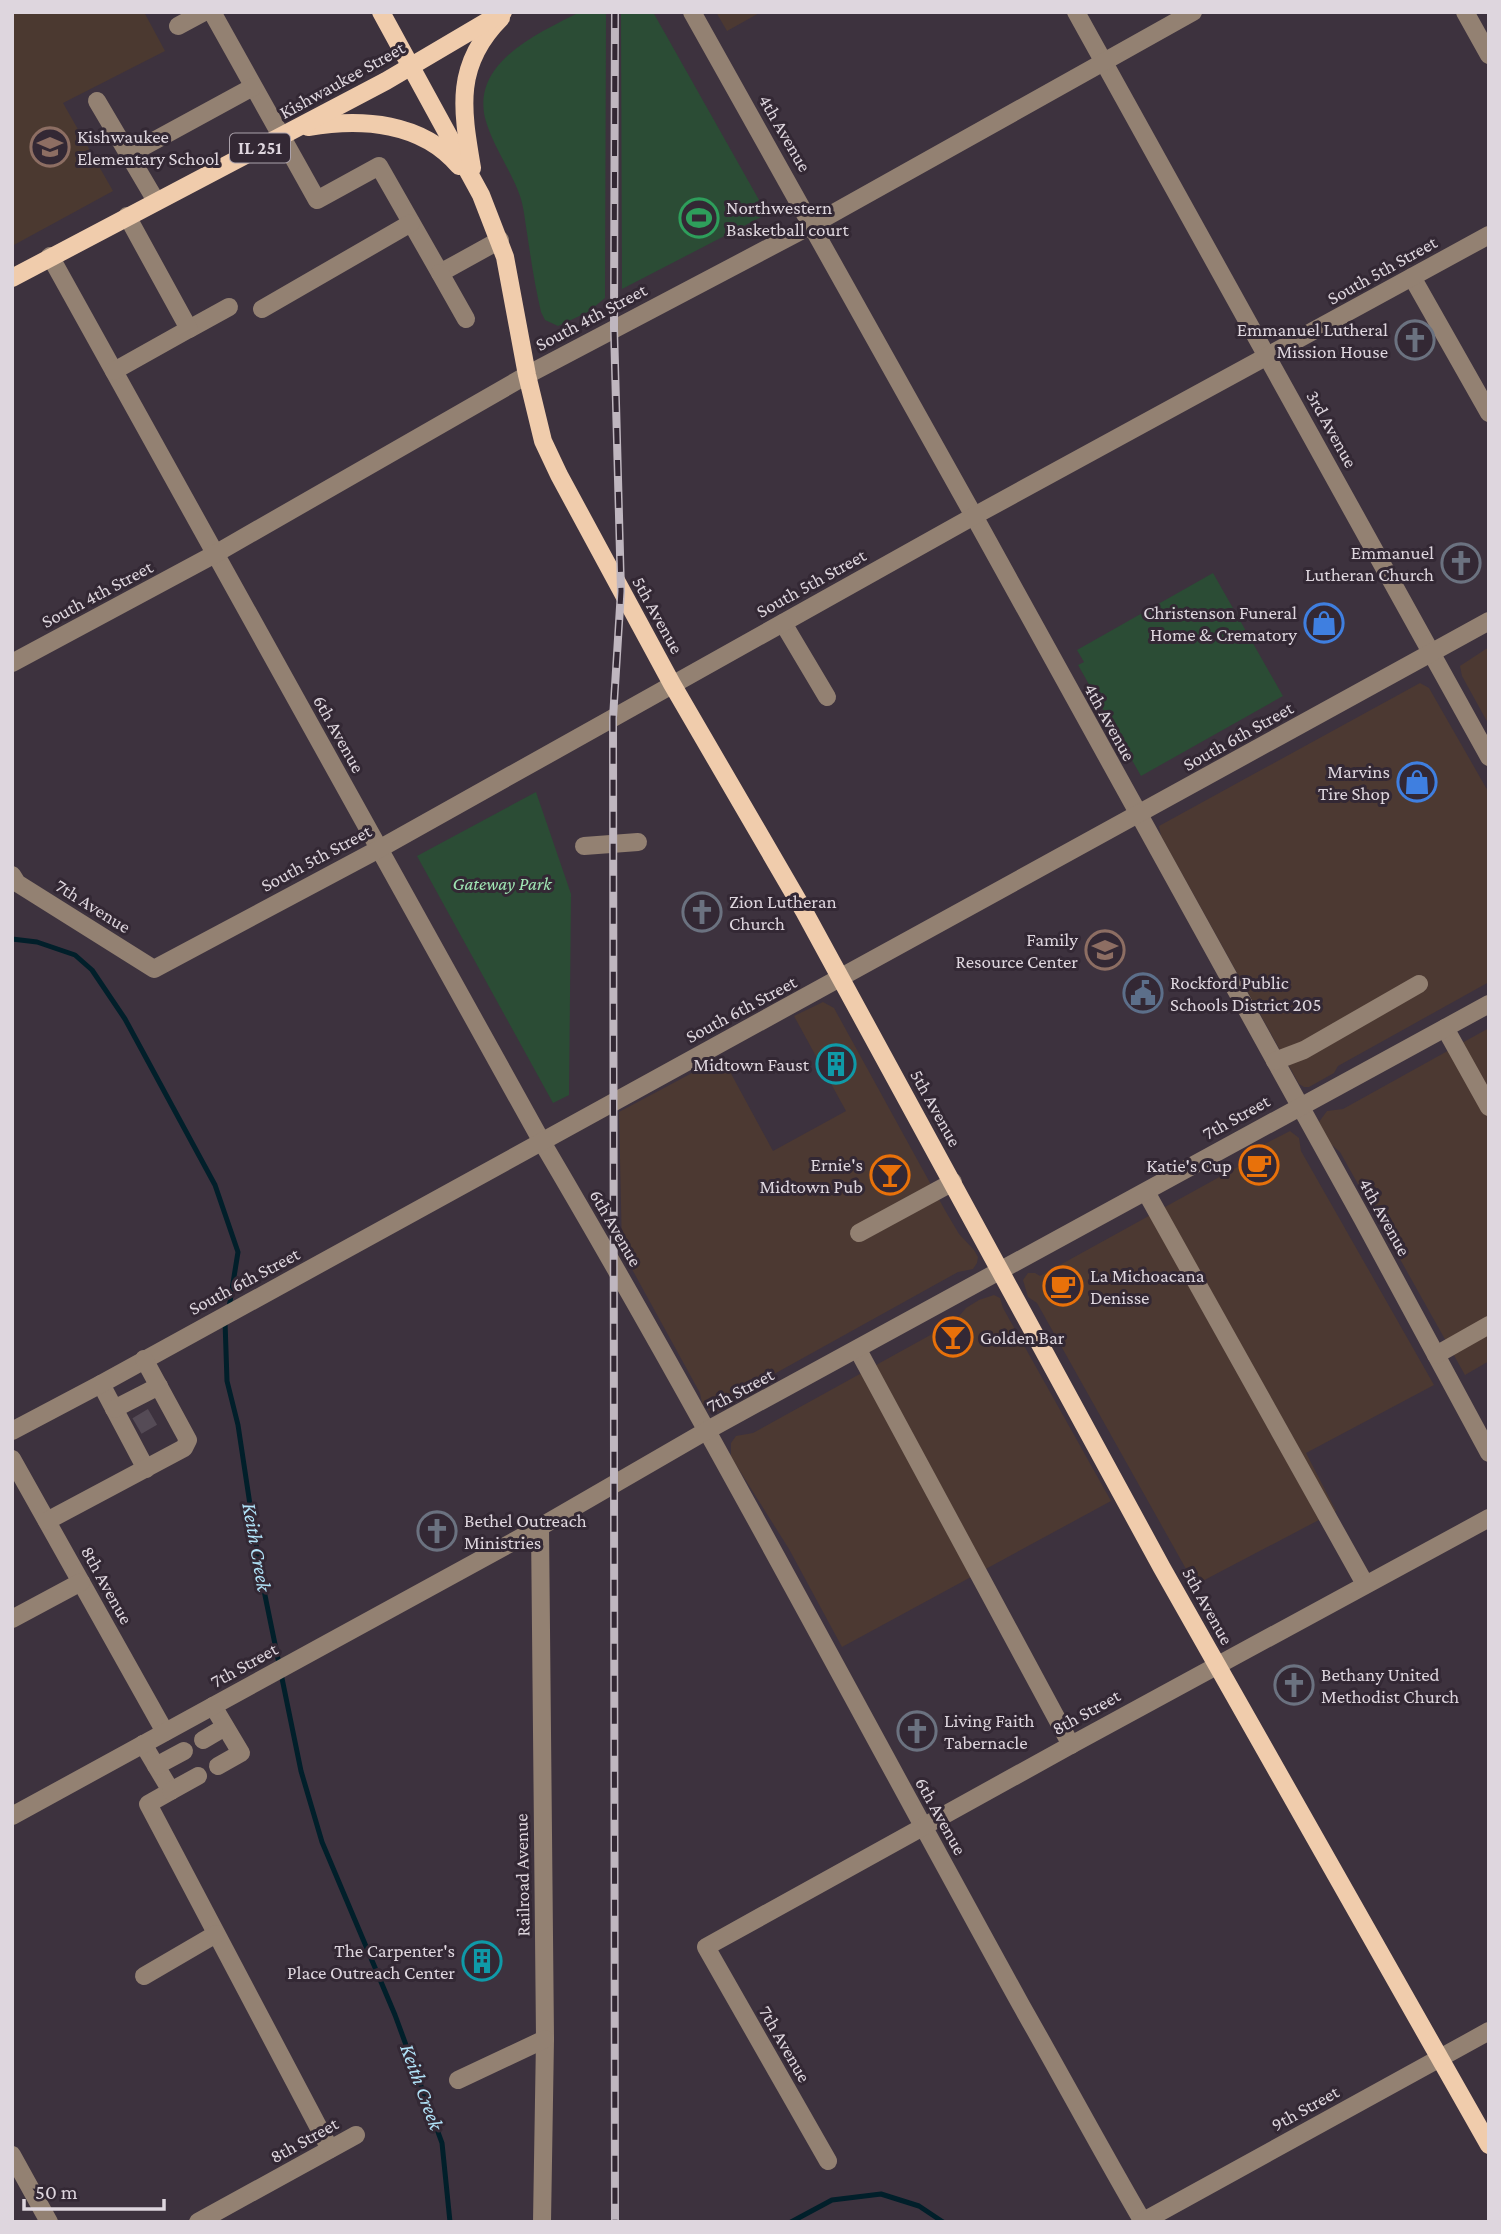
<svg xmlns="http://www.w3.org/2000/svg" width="1501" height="2234" font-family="'Crimson Pro',serif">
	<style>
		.commercial { fill: #4c3932 }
		.education { fill: #4b3930 }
		.green { fill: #2b4c35 }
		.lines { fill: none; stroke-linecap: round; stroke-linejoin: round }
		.stream { stroke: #011f2a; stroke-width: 5 }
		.minor-tunnel { stroke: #554b56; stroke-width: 18; stroke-dasharray: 18 9; stroke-linecap: butt }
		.minor { stroke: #938172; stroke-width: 18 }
		.major { stroke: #f0ccac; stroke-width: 18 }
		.rail-casing { stroke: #bfb6bf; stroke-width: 8 }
		.rail { stroke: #332834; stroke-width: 5; stroke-dasharray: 16; stroke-linecap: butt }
		.labels { text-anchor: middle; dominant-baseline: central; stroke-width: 6; stroke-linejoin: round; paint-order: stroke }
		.shield { fill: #332834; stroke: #aba2ab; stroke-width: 2 }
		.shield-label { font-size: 18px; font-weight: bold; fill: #ded6de }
		.street-label { font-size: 19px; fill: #ded6de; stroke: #332834 }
		.poi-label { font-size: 19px; fill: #ded6de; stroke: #332834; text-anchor: start }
		.park-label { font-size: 19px; font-style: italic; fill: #9fe5b3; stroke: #332834 }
		.water-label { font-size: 21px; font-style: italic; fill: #b1e3f9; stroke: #332834 }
	</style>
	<rect width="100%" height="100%" fill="#3d323e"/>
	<g class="commercial">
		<polygon points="716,12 761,12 727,31"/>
		<polygon points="1489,647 1489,725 1462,676 1460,666"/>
		<polygon points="1420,683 1429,688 1489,793 1489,982 1338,1066 1334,1073 1309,1087 1304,1087 1299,1084 1161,836 1159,826"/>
		<polygon points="823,1002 834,1008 946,1212 959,1234 974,1250 978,1257 977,1263 973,1269 958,1272 749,1388 740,1398 718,1411 711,1412 702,1403 700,1393 622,1251 619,1112 722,1057 773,1151 846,1111 794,1016"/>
		<polygon points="1489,1028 1489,1361 1465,1375 1340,1152 1326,1140 1319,1122 1327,1111 1343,1109"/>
		<polygon points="1290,1131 1299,1138 1301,1151 1434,1385 1306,1453 1336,1511 1195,1585 1037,1303 1028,1297 1023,1280 1028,1273 1035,1273 1040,1276 1252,1159 1261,1146"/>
		<polygon points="994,1295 1000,1298 1003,1308 1111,1501 842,1647 789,1549 731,1457 731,1443 736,1436 753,1433 954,1322 966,1308 979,1300"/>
	</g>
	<polygon class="education" points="12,12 144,12 165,51 63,103 113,191 12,246"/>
	<g class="green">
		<path d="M580 12H606L605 298 588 312 558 326 545 320 541 312C535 286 531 260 527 233 525 221 524 208 520 196 511 170 492 145 485 118 472 61 539 33 580 12Z"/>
		<polygon points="621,12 653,12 767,214 622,289"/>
		<polygon points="1213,573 1283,696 1141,776 1078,665 1084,662 1077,650"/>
		<polygon points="536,792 571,894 569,1095 553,1103 417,856"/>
	</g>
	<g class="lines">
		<g class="stream">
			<polyline points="12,939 37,942 75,955 92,970 125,1019 215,1185 238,1252 229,1308"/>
			<polyline points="225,1321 227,1381 238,1425 260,1571 301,1771 322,1842 395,2015 442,2143 450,2222"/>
			<polyline points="791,2222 832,2200 881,2194 919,2206 943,2222"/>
		</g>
		<polyline class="minor-tunnel" points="137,1426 154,1416"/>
		<g class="minor">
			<polyline points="212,12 317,200 379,166 440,273 500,240"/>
			<polyline points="692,12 974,516 1362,1218 1489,1453"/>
			<polyline points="1076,12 1489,757"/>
			<polyline points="1465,12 1489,55"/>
			<polyline points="178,26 204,12"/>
			<polyline points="97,101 156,201"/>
			<polyline points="128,155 253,87"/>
			<path d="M50 256 542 1142C709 1425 862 1717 1021 2005 1062 2077 1101 2150 1143 2222"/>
			<polyline points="440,273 466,319"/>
			<polyline points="1412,277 1489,413"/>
			<polyline points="262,309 411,223"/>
			<polyline points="189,329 229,307"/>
			<polyline points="114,371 189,329 127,216"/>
			<polyline points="783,623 827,697"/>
			<polyline points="12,663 215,554 527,375 812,225 1193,12"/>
			<polyline points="584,846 638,842"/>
			<polyline points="12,875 17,883 154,969 379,849 974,516 1489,235"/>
			<polyline points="1445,1028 1489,1107"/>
			<polyline points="1275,1061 1304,1050 1419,984"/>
			<polyline points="1146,1192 1365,1584"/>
			<polyline points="859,1233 953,1182"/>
			<polyline points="858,1350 1071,1745"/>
			<polyline points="1436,1355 1489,1325"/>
			<polyline points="101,1384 146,1469"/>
			<polyline points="114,1409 159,1386"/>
			<polyline points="12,1431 101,1384 1489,621"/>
			<polyline points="12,1459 165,1732"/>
			<polyline points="47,1521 184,1448 188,1440 144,1359"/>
			<polyline points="540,1527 545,2039 542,2222"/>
			<polyline points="12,1619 81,1582"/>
			<polyline points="213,1706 241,1753 218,1766"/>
			<polyline points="203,1740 225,1727"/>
			<polyline points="143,1744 171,1791 148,1804 330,2149"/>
			<polyline points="156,1766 184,1751"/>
			<polyline points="171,1791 198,1776"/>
			<polyline points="12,1816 540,1527 706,1431 1489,1004"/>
			<polyline points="144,1976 216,1934"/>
			<polyline points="458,2080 545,2039"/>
			<polyline points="12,2155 49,2222"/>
			<polyline points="828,2161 706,1947 1071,1745 1489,1518"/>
			<polyline points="198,2222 356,2135"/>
			<polyline points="1142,2222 1489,2031"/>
		</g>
		<g class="major">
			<polyline points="381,12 481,195 505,257 527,375 543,441 559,475 672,684 804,911 1162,1568 1489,2145"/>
			<path d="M308 127C362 118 422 122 459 166"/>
			<path d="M472 168C462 109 454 65 501 18"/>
			<polyline points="12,278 386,81 503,12"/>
		</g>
		<g class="rail-casing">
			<polyline id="rail" points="615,12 614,328 621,591 613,718 615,2222"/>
		</g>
		<use href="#rail" class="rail"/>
	</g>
	<defs>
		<g id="school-ring" transform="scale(2.0125)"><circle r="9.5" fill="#332834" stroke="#8d6e63" stroke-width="1.5"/><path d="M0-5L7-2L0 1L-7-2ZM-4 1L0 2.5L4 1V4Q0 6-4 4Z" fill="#8d6e63"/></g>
		<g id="stadium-ring" transform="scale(2.0125)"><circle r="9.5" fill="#332834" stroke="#2e9e5b" stroke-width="1.5"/><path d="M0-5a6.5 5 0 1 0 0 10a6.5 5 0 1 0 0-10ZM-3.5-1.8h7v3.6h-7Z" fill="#2e9e5b"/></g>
		<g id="church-ring" transform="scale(2.0125)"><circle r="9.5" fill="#332834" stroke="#6b7280" stroke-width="1.5"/><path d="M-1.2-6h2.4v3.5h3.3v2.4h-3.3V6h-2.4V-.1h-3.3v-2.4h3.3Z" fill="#6b7280"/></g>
		<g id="shop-ring" transform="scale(2.0125)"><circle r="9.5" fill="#332834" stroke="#3f7fe0" stroke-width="1.5"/><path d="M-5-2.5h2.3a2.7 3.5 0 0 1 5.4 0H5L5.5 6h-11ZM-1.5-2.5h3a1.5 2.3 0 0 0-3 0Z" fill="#3f7fe0"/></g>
		<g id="civic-ring" transform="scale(2.0125)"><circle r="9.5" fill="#332834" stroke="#5c6f8a" stroke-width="1.5"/><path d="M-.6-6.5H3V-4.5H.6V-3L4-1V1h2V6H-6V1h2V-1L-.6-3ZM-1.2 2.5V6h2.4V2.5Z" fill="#5c6f8a"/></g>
		<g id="building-ring" transform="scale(2.0125)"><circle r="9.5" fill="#332834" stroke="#0f9aa8" stroke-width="1.5"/><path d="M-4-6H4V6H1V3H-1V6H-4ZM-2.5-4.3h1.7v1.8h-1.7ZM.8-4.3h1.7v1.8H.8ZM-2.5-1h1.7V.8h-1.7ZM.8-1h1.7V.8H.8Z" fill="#0f9aa8"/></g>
		<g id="cafe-ring" transform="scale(2.0125)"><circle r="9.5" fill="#332834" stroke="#e8710a" stroke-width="1.5"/><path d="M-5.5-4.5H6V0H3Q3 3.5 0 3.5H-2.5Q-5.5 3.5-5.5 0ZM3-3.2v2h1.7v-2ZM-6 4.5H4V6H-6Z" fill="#e8710a"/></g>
		<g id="bar-ring" transform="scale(2.0125)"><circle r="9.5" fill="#332834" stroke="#e8710a" stroke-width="1.5"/><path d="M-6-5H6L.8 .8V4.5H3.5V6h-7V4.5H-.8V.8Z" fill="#e8710a"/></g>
	</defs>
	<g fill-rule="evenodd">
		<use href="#school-ring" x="50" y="147"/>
		<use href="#stadium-ring" x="699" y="218"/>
		<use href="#church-ring" x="1415" y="340"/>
		<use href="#church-ring" x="1461" y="563"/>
		<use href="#shop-ring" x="1324" y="623"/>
		<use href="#shop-ring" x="1417" y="782"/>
		<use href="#church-ring" x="702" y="912"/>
		<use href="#school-ring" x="1105" y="950"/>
		<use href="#civic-ring" x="1143" y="993"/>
		<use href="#building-ring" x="836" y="1064"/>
		<use href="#cafe-ring" x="1259" y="1165"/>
		<use href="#bar-ring" x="890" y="1175"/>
		<use href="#cafe-ring" x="1063" y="1286"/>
		<use href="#bar-ring" x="953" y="1337"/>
		<use href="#church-ring" x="437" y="1531"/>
		<use href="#church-ring" x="1294" y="1685"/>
		<use href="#church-ring" x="917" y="1731"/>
		<use href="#building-ring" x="482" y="1961"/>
	</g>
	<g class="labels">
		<rect class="shield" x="230" y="133.5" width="60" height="29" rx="5"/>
		<g class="shield-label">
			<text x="260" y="148">IL 251</text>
		</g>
		<g class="street-label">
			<text transform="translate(342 80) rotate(-29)">Kishwaukee Street</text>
			<text transform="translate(785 133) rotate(60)">4th Avenue</text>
			<text transform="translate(1382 270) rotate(-29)">South 5th Street</text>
			<text transform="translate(591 317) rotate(-28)">South 4th Street</text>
			<text transform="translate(1332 429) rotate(61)">3rd Avenue</text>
			<text transform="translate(811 583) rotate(-29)">South 5th Street</text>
			<text transform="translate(97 594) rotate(-28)">South 4th Street</text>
			<text transform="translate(658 615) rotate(61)">5th Avenue</text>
			<text transform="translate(1110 722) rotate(61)">4th Avenue</text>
			<text transform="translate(339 734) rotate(61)">6th Avenue</text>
			<text transform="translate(1238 736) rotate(-29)">South 6th Street</text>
			<text transform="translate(316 858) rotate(-28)">South 5th Street</text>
			<text transform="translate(93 906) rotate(32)">7th Avenue</text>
			<text transform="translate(741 1009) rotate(-28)">South 6th Street</text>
			<text transform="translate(936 1108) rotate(61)">5th Avenue</text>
			<text transform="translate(1236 1117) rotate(-29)">7th Street</text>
			<text transform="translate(1385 1217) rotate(61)">4th Avenue</text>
			<text transform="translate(616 1228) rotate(60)">6th Avenue</text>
			<text transform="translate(244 1281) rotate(-28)">South 6th Street</text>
			<text transform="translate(740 1390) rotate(-28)">7th Street</text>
			<text transform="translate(107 1585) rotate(61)">8th Avenue</text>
			<text transform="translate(1208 1606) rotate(61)">5th Avenue</text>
			<text transform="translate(244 1665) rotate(-29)">7th Street</text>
			<text transform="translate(1086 1712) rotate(-29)">8th Street</text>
			<text transform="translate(941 1816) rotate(61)">6th Avenue</text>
			<text transform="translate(522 1875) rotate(-91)">Railroad Avenue</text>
			<text transform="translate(785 2044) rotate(60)">7th Avenue</text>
			<text transform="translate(1305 2108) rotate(-29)">9th Street</text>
			<text transform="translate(304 2140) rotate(-29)">8th Street</text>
		</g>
		<g class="poi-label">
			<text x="77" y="136">Kishwaukee<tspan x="77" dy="22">Elementary School</tspan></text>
			<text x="726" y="207">Northwestern<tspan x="726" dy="22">Basketball court</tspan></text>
			<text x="1388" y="329" text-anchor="end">Emmanuel Lutheral<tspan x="1388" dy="22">Mission House</tspan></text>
			<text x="1434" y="552" text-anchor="end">Emmanuel<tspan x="1434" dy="22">Lutheran Church</tspan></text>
			<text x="1297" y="612" text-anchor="end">Christenson Funeral<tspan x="1297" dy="22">Home &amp; Crematory</tspan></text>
			<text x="1390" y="771" text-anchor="end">Marvins<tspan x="1390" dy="22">Tire Shop</tspan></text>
			<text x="729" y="901">Zion Lutheran<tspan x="729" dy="22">Church</tspan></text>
			<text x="1078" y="939" text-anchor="end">Family<tspan x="1078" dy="22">Resource Center</tspan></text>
			<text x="1170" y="982">Rockford Public<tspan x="1170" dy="22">Schools District 205</tspan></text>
			<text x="809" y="1064" text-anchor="end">Midtown Faust</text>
			<text x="863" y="1164" text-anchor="end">Ernie's<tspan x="863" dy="22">Midtown Pub</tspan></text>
			<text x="1232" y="1165" text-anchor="end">Katie's Cup</text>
			<text x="1090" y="1275">La Michoacana<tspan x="1090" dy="22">Denisse</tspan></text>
			<text x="980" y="1337">Golden Bar</text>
			<text x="464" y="1520">Bethel Outreach<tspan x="464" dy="22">Ministries</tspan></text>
			<text x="1321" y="1674">Bethany United<tspan x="1321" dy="22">Methodist Church</tspan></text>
			<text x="944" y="1720">Living Faith<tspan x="944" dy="22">Tabernacle</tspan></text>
			<text x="455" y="1950" text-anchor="end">The Carpenter's<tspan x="455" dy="22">Place Outreach Center</tspan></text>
		</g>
		<g class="park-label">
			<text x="502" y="883">Gateway Park</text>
		</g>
		<g class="water-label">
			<text transform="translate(257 1547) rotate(80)">Keith Creek</text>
			<text transform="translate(422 2087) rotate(70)">Keith Creek</text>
		</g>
	</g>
	<rect width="1501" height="2234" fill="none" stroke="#ded6de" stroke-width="28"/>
	<path d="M24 2199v10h140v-10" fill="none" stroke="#ded6de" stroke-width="3.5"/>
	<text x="35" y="2199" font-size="21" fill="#ded6de" stroke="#332834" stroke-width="5" paint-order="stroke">50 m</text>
</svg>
